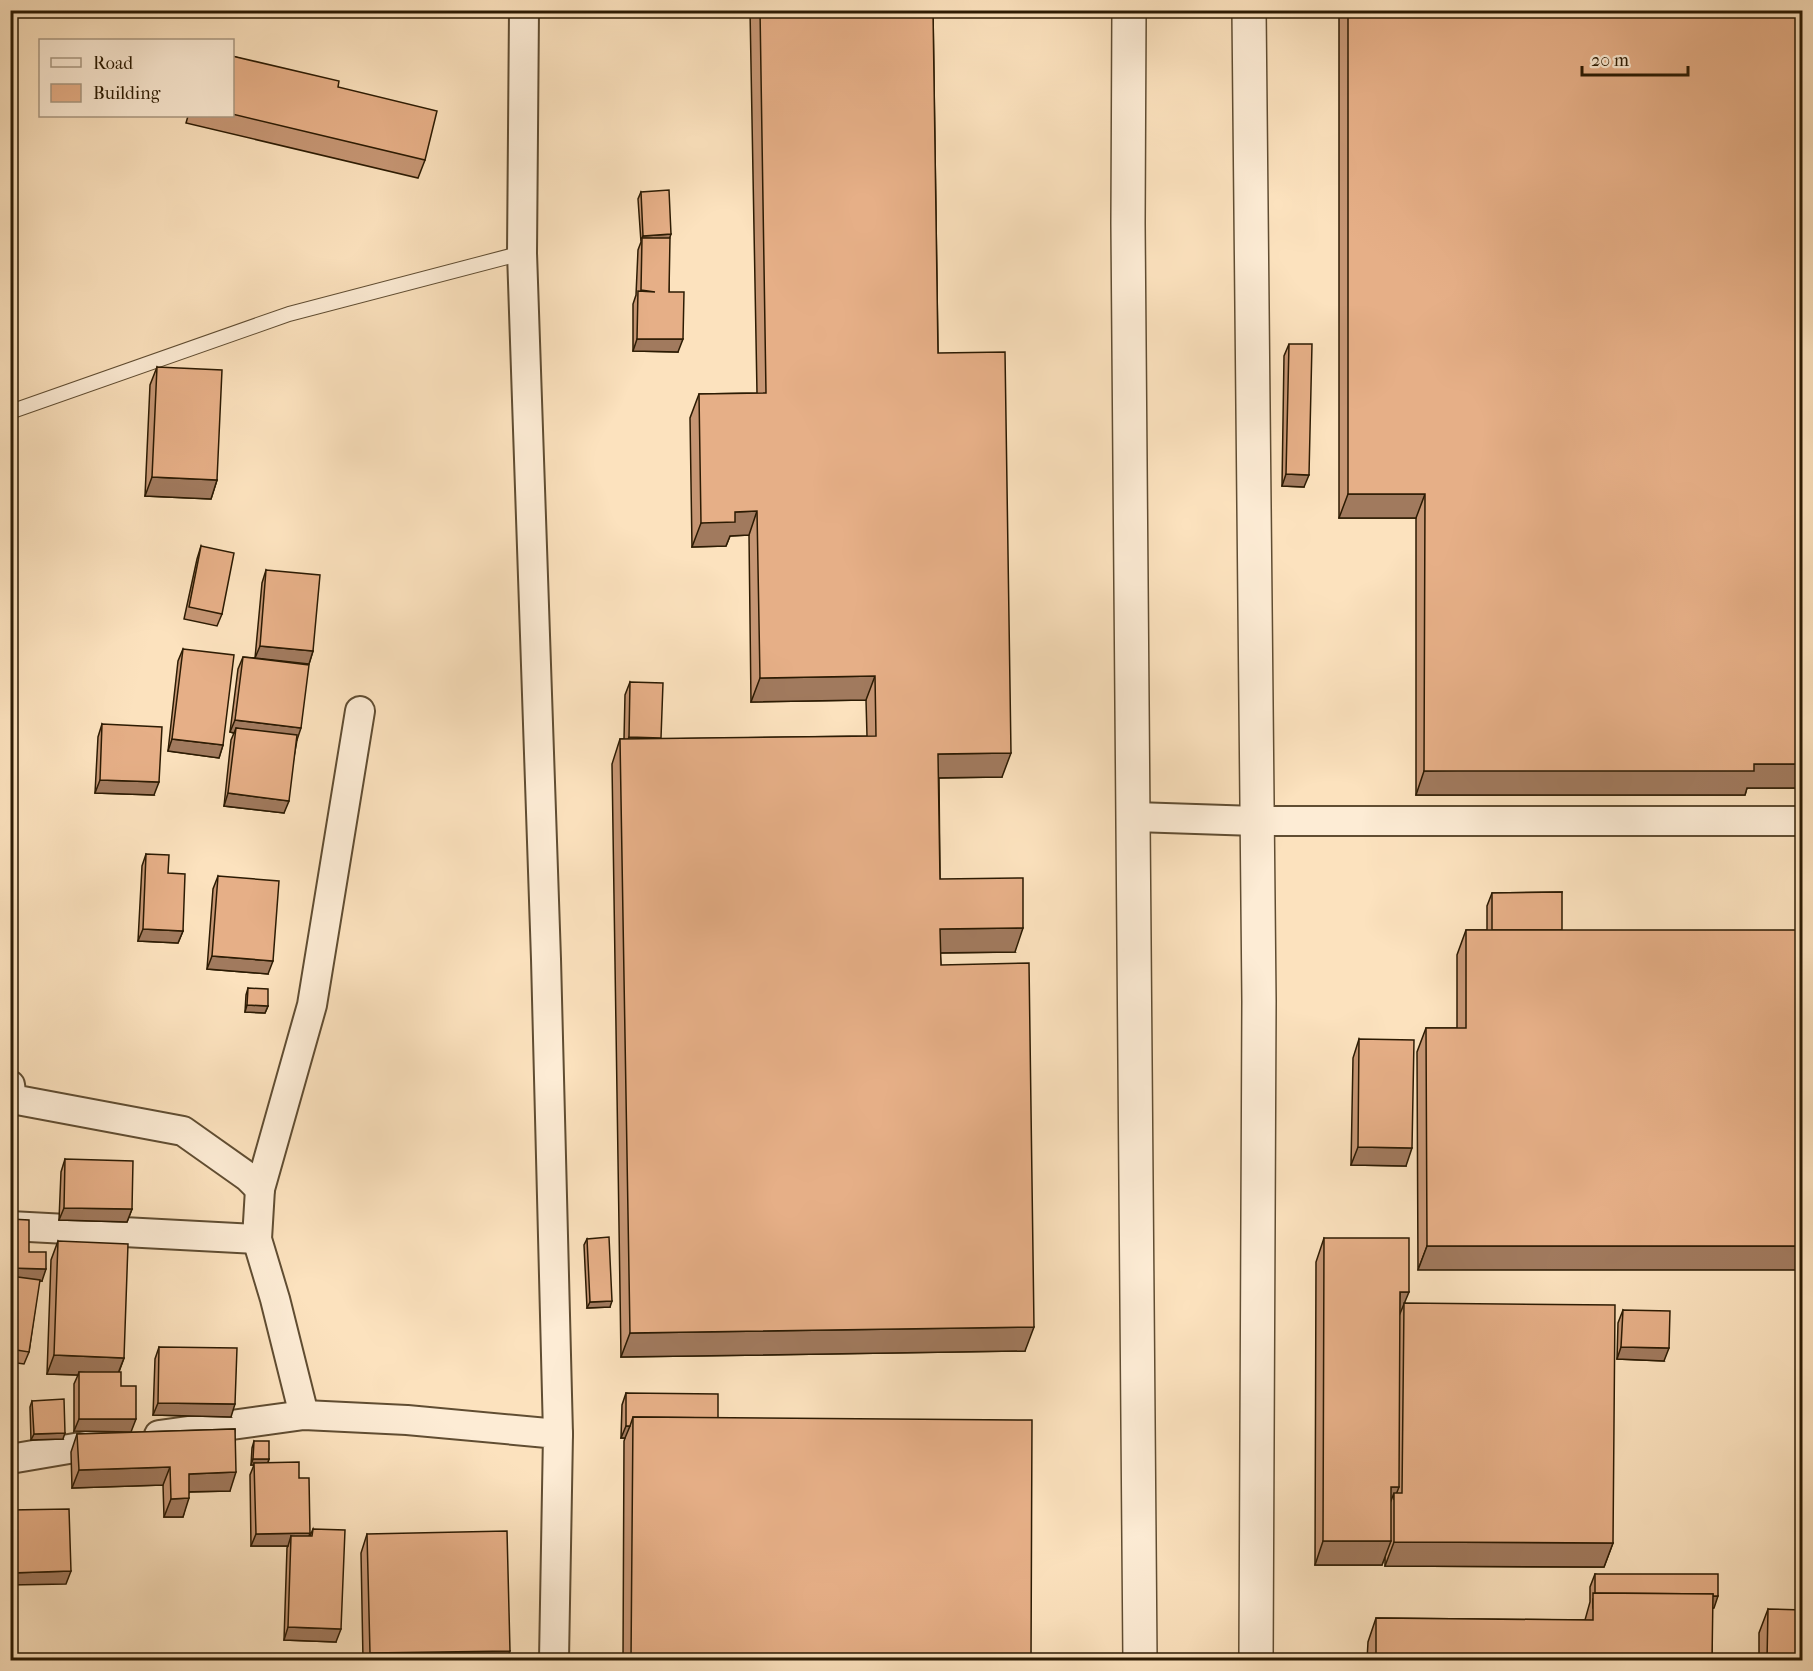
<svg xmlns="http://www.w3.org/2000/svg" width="1813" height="1671" font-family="'IM FELL French Canon',serif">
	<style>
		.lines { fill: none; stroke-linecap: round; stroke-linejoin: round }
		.service-casing { stroke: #604d32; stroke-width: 16 }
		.minor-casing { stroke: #604d32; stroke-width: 32 }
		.tertiary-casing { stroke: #604d32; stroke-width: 36 }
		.service { stroke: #fdecd5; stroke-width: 14 }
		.minor { stroke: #fdecd5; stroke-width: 28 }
		.tertiary { stroke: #fdecd5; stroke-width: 33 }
		.wall { fill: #c69674; stroke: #2c1b03; stroke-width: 1.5 }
		.shaded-wall { fill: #a17a5e; stroke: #2c1b03; stroke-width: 1.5 }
		.building { fill: #e6af87; stroke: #2c1b03; stroke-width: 1.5 }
	</style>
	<rect width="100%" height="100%" fill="#fce2be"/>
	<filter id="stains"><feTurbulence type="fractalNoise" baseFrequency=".00333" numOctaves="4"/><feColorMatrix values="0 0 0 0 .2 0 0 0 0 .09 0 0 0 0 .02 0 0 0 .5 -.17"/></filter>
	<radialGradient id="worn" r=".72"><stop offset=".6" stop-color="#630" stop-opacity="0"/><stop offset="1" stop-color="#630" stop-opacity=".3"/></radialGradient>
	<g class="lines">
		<g class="service-casing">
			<polyline id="service" points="10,412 289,314 522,253"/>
		</g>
		<g class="minor-casing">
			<g id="minor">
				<polyline points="524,10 522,253 546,959 558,1434"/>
				<polyline points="1135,817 1256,821 1802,821"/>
				<polyline points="10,1085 12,1099 183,1131 248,1177 260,1189"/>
				<polyline points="10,1226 257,1239"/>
				<polyline points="304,1415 275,1299 257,1239 260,1189 312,1005 360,711"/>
				<polyline points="159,1435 304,1415 407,1420 558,1434 554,1660"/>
				<polyline points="10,1459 110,1442"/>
			</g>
		</g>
		<g class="tertiary-casing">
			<g id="tertiary">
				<polyline points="1129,10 1128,223 1140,1660"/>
				<polyline points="1249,10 1259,1001 1256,1660"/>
			</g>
		</g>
		<use href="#service" class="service"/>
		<use href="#minor" class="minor"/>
		<use href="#tertiary" class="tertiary"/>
	</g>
	<g class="wall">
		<polygon points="750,10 933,10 938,353 1002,777 939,778 940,879 1015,952 940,953 941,965 1025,1351 621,1357 612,764 620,739 624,739 625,695 630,682 661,739 867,736 866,700 751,702 749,535 730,536 726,546 692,547 690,418 699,394 757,393"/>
		<polygon points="1339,10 1803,10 1803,788 1747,788 1745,795 1416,795 1416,518 1339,518"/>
		<polygon points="232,56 338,87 425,160 418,178 186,123 188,116 232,116"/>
		<polygon points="641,192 669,238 669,292 678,352 633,351 633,304 636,295 638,250 641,242 638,199"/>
		<polygon points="1289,344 1304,487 1282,486 1284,356"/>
		<polygon points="157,367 217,480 211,499 145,496 150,385"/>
		<polygon points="201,546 222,614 217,626 184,619 197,559"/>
		<polygon points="266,570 313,651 309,664 257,658 297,740 284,813 224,806 231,740 234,733 230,732 238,669 243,657 255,658 262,583"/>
		<polygon points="183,649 223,745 219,758 168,751 178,661"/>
		<polygon points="102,724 154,795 95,793 98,737"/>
		<polygon points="146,854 168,873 183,931 178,943 138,941 142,866"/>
		<polygon points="218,876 268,974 207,969 213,889"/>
		<polygon points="1562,892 1418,1270 1417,1052 1426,1028 1457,1028 1457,955 1466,930 1487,930 1487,906 1492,893"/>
		<polygon points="248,988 268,1006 265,1013 245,1012 246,995"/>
		<polygon points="1359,1039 1406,1166 1351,1165 1353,1058"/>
		<polygon points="65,1159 132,1209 127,1222 59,1220 61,1172"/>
		<polygon points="10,1219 29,1252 42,1281 39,1281 29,1352 24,1364 10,1362"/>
		<polygon points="1324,1238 1405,1303 1613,1543 1604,1567 1385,1566 1385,1555 1382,1565 1315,1565 1316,1262"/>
		<polygon points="587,1239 610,1307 587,1308 584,1245"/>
		<polygon points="58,1241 124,1358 119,1372 74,1431 74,1384 78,1375 47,1374 51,1260"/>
		<polygon points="1623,1310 1664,1361 1617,1359 1618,1323"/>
		<polygon points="159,1347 231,1417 153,1415 155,1359"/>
		<polygon points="626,1393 718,1418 1031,1660 623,1660 624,1441 625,1438 621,1438 622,1405"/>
		<polygon points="32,1401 63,1439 31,1440 30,1407"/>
		<polygon points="235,1429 230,1491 189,1492 183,1517 164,1517 163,1485 72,1488 71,1452 77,1434"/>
		<polygon points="254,1441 269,1459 268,1462 299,1478 309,1536 310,1536 313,1529 336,1642 284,1640 287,1548 288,1546 251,1546 250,1475 254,1465 251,1465 252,1448"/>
		<polygon points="367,1534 506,1660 363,1660 361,1553"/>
		<polygon points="1595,1574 1714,1608 1712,1608 1712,1660 1367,1660 1368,1642 1376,1618 1585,1620 1590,1602 1590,1587"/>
		<polygon points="1768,1609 1803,1660 1759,1660 1759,1633"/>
	</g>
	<g class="shaded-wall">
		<polygon points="671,234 669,240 642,238 643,236"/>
		<polygon points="637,339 683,339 678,352 633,351"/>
		<polygon points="1286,474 1309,475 1304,487 1282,486"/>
		<polygon points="152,477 217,480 211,499 145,496"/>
		<polygon points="1348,494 1425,494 1416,518 1339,518"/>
		<polygon points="757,511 749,535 730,536 726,546 692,547 701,523 735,512"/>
		<polygon points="260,646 313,651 309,664 255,658"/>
		<polygon points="875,676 866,700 751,702 760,678"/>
		<polygon points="235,720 301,728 297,740 236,728 234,733 230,732"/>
		<polygon points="629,737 661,738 624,750"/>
		<polygon points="172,739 223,745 219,758 168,751"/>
		<polygon points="1011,753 1002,777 929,778 938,754"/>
		<polygon points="1754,764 1803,764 1803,788 1747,788 1745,795 1416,795 1424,771"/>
		<polygon points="100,780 159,782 154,795 95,793"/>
		<polygon points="228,793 289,801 284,813 224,806"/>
		<polygon points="1023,928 1015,952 931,953 940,929"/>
		<polygon points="143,929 183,931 178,943 138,941"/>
		<polygon points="212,956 273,961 268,974 207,969"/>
		<polygon points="247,1005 268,1006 265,1013 245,1012"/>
		<polygon points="1358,1147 1412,1148 1406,1166 1351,1165"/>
		<polygon points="64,1208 132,1209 127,1222 59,1220"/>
		<polygon points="1427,1246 1803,1246 1803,1270 1418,1270"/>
		<polygon points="10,1268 46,1269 42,1281 10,1281"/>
		<polygon points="1400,1292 1409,1292 1399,1316"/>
		<polygon points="612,1301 610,1307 587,1308 590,1302"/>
		<polygon points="1034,1327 1025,1351 621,1357 630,1333"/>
		<polygon points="1621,1347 1669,1348 1664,1361 1617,1359"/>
		<polygon points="54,1355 124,1358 117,1376 79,1372 78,1375 47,1374"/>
		<polygon points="158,1403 235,1404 231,1417 153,1415"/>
		<polygon points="79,1419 136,1419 131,1432 74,1431"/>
		<polygon points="626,1426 630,1426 625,1438 621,1438"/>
		<polygon points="65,1433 63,1439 31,1440 34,1434"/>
		<polygon points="253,1459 269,1459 267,1465 254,1463 254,1465 251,1465"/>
		<polygon points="170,1467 163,1485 72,1488 79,1470"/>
		<polygon points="236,1472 230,1491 182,1492 189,1474"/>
		<polygon points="1391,1487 1399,1487 1394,1500 1394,1493 1387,1511"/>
		<polygon points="189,1498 183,1517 164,1517 171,1499"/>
		<polygon points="310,1533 306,1545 291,1536 288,1546 251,1546 256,1534"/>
		<polygon points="1323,1541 1391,1541 1382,1565 1315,1565"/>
		<polygon points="1394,1542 1613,1543 1604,1567 1385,1566"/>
		<polygon points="71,1571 66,1584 10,1585 10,1573"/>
		<polygon points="1718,1596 1714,1608 1593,1608 1593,1599"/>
		<polygon points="288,1627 341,1629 336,1642 284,1640"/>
		<polygon points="510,1651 506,1660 367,1660 370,1653"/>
	</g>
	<g class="building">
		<polygon points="760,10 933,10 938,353 1005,352 1011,753 938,754 940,879 1023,878 1023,928 940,929 941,965 1029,963 1034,1327 630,1333 620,739 876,736 875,676 760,678 757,511 735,512 735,522 701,523 699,394 766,393"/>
		<polygon points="1348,10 1803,10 1803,764 1754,764 1754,771 1424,771 1425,494 1348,494"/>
		<polygon points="232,56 339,81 338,87 437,111 425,160 232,114"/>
		<polygon points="669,190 671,234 643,236 641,192"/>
		<polygon points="642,238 670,238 669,292 684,292 683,339 637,339 638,291 655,292 641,290"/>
		<polygon points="1289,344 1312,344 1309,475 1286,474"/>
		<polygon points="157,367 222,370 217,480 152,477"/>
		<polygon points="201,546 234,553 222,614 189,607"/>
		<polygon points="266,570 320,575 313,651 260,646"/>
		<polygon points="183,649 234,655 223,745 172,739"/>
		<polygon points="243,657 309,665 301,728 235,720"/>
		<polygon points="630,682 663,683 661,738 629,737"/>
		<polygon points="102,724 162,727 159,782 100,780"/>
		<polygon points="236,728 297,735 289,801 228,793"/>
		<polygon points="146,854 169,855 168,873 185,874 183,931 143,929"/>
		<polygon points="218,876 279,881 273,961 212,956"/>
		<polygon points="1562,892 1562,930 1492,930 1492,893"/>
		<polygon points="1466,930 1803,930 1803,1246 1427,1246 1426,1028 1466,1028"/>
		<polygon points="248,988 268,989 268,1006 247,1005"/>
		<polygon points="1359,1039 1414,1040 1412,1148 1358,1147"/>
		<polygon points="65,1159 133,1161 132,1209 64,1208"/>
		<polygon points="10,1219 29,1220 29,1252 46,1252 46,1269 10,1268"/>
		<polygon points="609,1237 612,1301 590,1302 587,1239"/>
		<polygon points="1324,1238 1409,1238 1409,1292 1400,1292 1399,1487 1391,1487 1391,1541 1323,1541"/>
		<polygon points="58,1241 128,1244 124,1358 54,1355"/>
		<polygon points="10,1276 40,1280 29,1352 10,1349"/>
		<polygon points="1404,1303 1615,1305 1613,1543 1394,1542 1394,1493 1402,1493"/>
		<polygon points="1623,1310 1670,1311 1669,1348 1621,1347"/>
		<polygon points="159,1347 237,1348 235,1404 158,1403"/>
		<polygon points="79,1372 121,1372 121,1386 136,1386 136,1419 79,1419"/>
		<polygon points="626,1393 718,1394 718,1418 633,1417 630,1426 626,1426"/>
		<polygon points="64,1399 65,1433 34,1434 32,1401"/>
		<polygon points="633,1417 1032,1420 1031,1660 631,1660"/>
		<polygon points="235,1429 236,1472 189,1474 189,1498 171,1499 170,1467 79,1470 77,1434"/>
		<polygon points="254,1441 269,1441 269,1459 253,1459"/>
		<polygon points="299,1462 299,1478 309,1478 310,1533 256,1534 254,1463"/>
		<polygon points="69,1509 71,1571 10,1573 10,1510"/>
		<polygon points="313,1529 345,1530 341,1629 288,1627 291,1536 312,1536"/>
		<polygon points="507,1531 510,1651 370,1653 367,1534"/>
		<polygon points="1595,1574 1718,1574 1718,1596 1713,1596 1713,1594 1595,1593"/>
		<polygon points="1593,1593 1713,1594 1712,1660 1376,1660 1376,1618 1593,1620"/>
		<polygon points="1768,1609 1803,1610 1803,1660 1767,1660"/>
	</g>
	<rect width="1813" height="1671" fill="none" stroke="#fce2be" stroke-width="36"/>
	<rect x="12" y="12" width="1789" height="1647" fill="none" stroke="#2c1b03" stroke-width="3"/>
	<rect x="18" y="18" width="1777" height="1635" fill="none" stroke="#2c1b03" stroke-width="1.5"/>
	<rect x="39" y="39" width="195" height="78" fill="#fdecd5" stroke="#a99881" stroke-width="1.5"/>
	<rect x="51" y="58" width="30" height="9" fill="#fdecd5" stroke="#a99881" stroke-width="1.5"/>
	<text x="93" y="69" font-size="18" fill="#2c1b03">Road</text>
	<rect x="51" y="84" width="30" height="18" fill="#e6af87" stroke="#a99881" stroke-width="1.5"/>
	<text x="93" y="99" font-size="18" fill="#2c1b03">Building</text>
	<path d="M1582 66v9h106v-9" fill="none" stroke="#2c1b03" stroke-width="3"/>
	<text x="1591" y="66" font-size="18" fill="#2c1b03" stroke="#fdecd5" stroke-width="4.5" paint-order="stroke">20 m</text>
	<rect width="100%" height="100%" filter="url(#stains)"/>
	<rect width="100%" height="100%" fill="url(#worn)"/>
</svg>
